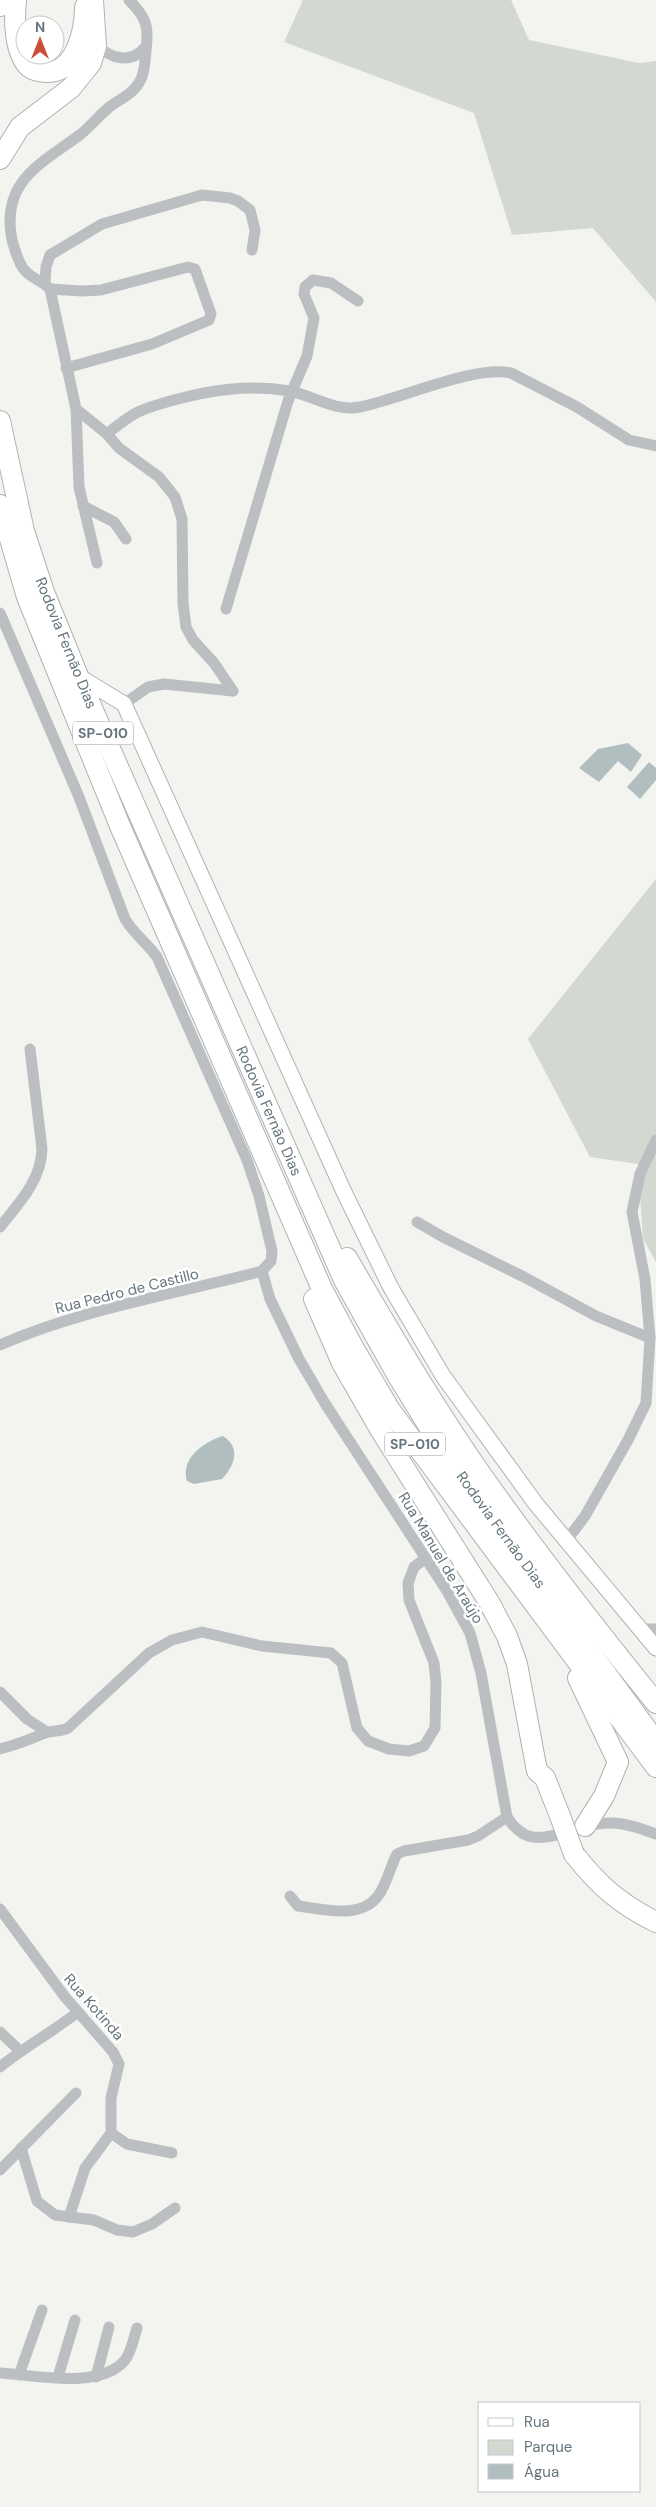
<svg xmlns="http://www.w3.org/2000/svg" width="656" height="2507" font-family="'DM Sans',sans-serif">
	<style>
		.green { fill: #d3d8d0 }
		.water { fill: #b1bec0 }
		.lines { fill: none; stroke-linecap: round; stroke-linejoin: round }
		.secondary-casing { stroke: #aeb3b6; stroke-width: 17 }
		.highway-casing { stroke: #afb2b4; stroke-width: 22 }
		.street { stroke: #bbbfc1; stroke-width: 11 }
		.secondary { stroke: #fff; stroke-width: 15 }
		.highway { stroke: #fff; stroke-width: 20 }
		.highway-bridge-casing { stroke: #afb2b4; stroke-width: 22; stroke-linecap: butt }
		.highway-bridge { stroke: #fff; stroke-width: 20 }
		.labels { text-anchor: middle; dominant-baseline: central; stroke-width: 5; stroke-linejoin: round; paint-order: stroke }
		.shield { fill: #fff; stroke: #949ea4; stroke-width: 1 }
		.shield-label { font-size: 14px; font-weight: bold; fill: #66757d }
		.street-label { font-size: 15px; fill: #66757d; stroke: #fff }
	</style>
	<rect width="100%" height="100%" fill="#f3f3f0"/>
	<g class="green">
		<polygon points="303,0 511,0 529,40 639,63 656,61 656,302 593,228 512,235 474,113 284,42"/>
		<polygon points="656,879 656,1262 643,1239 638,1164 590,1157 528,1039"/>
	</g>
	<g class="water">
		<polygon points="628,743 642,755 631,772 618,761 599,782 579,768 598,749"/>
		<polygon points="649,762 656,768 656,780 640,799 627,787"/>
		<path d="M223 1436C241 1448 235 1465 222 1479L194 1484 187 1481C180 1459 203 1442 223 1436Z"/>
	</g>
	<g class="lines">
		<g class="secondary-casing">
			<polyline id="secondary" points="78,676 124,704 344,1192 391,1288 443,1376 536,1504 656,1648"/>
		</g>
		<g class="highway-casing">
			<g id="highway">
				<path d="M16 0C14 19 14 52 29 67 34 71 42 72 48 72 76 72 85 29 85 7"/>
				<polyline points="0,6 1,0"/>
				<polyline points="0,159 20,127 71,88 91,63 96,46 93,0"/>
				<polyline points="0,421 24,531 44,592 78,676 344,1280 399,1378 447,1456 656,1742"/>
				<polyline points="0,505 27,597 120,826 322,1289 353,1347 390,1410 656,1767"/>
				<path d="M347 1258C390 1332 434 1407 483 1477 538 1555 597 1630 656 1703"/>
				<polyline points="314,1299 342,1363 381,1431 489,1602 507,1636 517,1664 537,1771 545,1778 560,1816"/>
				<polyline points="578,1678 618,1762 604,1796 585,1826"/>
				<path d="M574 1854C599 1886 620 1904 656 1922"/>
			</g>
		</g>
		<g class="street">
			<path d="M96 44C110 59 132 65 146 46"/>
			<polyline points="45,283 46,267 50,255 102,224 202,195 230,198 238,201 250,210 255,230 252,250"/>
			<polyline points="50,289 82,291 101,290 188,267 195,269 211,314 209,320 202,323 152,344 66,368"/>
			<polyline points="76,409 107,434 119,448 159,477 175,497 182,519 183,603 186,627 193,640 214,663 233,691"/>
			<path d="M107 434C117 426 126 418 138 412 148 407 160 404 170 401 210 390 249 384 290 391 314 396 335 412 360 407 401 399 473 365 511 373L577 407 629 440 656 446"/>
			<polyline points="83,506 114,522 126,539"/>
			<path d="M97 563 79 487 76 409 50 289C42 280 29 278 23 268 17 260 15 249 12 240 0 181 42 163 81 134 92 125 101 113 112 105 122 98 134 93 140 81 145 73 145 61 146 51 149 27 147 18 129 0"/>
			<polyline points="226,609 288,401 307,356 314,318 304,294 305,287 313,280 331,283 358,301"/>
			<path d="M0 613 79 797 125 919C134 934 147 943 157 957L247 1160 259 1196 272 1251 271 1261 262 1271"/>
			<polyline points="124,704 148,687 164,684 233,691"/>
			<polyline points="417,1222 443,1237 524,1277 596,1316 650,1338"/>
			<path d="M0 1227C19 1203 41 1181 42 1149L30 1049"/>
			<path d="M262 1271 270 1299 299 1359 326 1405 447 1591 470 1633 481 1673 507 1817C525 1845 542 1838 569 1832"/>
			<path d="M0 1345C82 1309 176 1294 262 1271"/>
			<polyline points="567,1540 585,1516 628,1440 646,1403 650,1338 645,1279 632,1212 640,1174 656,1140"/>
			<polyline points="639,1629 656,1629"/>
			<polyline points="0,1692 27,1719 47,1732"/>
			<path d="M0 1749C16 1745 31 1739 45 1733 53 1730 60 1732 68 1728L149 1653 172 1640 202 1632 262 1646 331 1653 342 1663 357 1728 368 1741 389 1749 409 1751 424 1746 435 1728 436 1683 434 1663 409 1600 408 1583 414 1567 426 1558"/>
			<path d="M584 1827C613 1819 629 1824 656 1834"/>
			<path d="M290 1896 298 1906C323 1909 360 1920 378 1896 387 1884 390 1867 397 1854L404 1851 468 1840 478 1836 507 1817"/>
			<polyline points="0,1909 65,1997 113,2052 119,2064 111,2098 111,2133 85,2168 69,2217"/>
			<polyline points="0,2032 20,2051"/>
			<path d="M0 2067C25 2047 52 2032 78 2012"/>
			<polyline points="111,2133 127,2144 172,2153"/>
			<polyline points="21,2148 37,2201 55,2215 94,2220 117,2230 133,2232 152,2224 175,2208"/>
			<polyline points="0,2170 76,2093"/>
			<path d="M0 2373C34 2375 101 2390 125 2360 131 2353 134 2337 137 2328"/>
			<polyline points="19,2375 42,2310"/>
			<polyline points="58,2377 75,2320"/>
			<polyline points="96,2377 109,2327"/>
		</g>
		<use href="#secondary" class="secondary"/>
		<use href="#highway" class="highway"/>
		<g class="highway-bridge-casing">
			<polyline id="highway-bridge" points="560,1816 574,1854"/>
		</g>
		<use href="#highway-bridge" class="highway-bridge"/>
	</g>
	<g class="labels">
		<g class="shield">
			<rect x="73" y="721.5" width="60" height="23" rx="4"/>
			<rect x="385" y="1432.5" width="60" height="23" rx="4"/>
		</g>
		<g class="shield-label">
			<text x="103" y="733">SP-010</text>
			<text x="415" y="1444">SP-010</text>
		</g>
		<g class="street-label">
			<text transform="translate(66 643) rotate(68)">Rodovia Fernão Dias</text>
			<text transform="translate(269 1111) rotate(66)">Rodovia Fernão Dias</text>
			<text transform="translate(127 1291) rotate(-14)">Rua Pedro de Castillo</text>
			<text transform="translate(501 1530) rotate(54)">Rodovia Fernão Dias</text>
			<text transform="translate(441 1558) rotate(59)">Rua Manuel de Araújo</text>
			<text transform="translate(94 2007) rotate(49)">Rua Kotinda</text>
		</g>
	</g>
	<rect x="478" y="2402" width="162" height="90" fill="#ffffff" stroke="#c2c8cb"/>
	<rect x="488" y="2418" width="25" height="8" fill="#ffffff" stroke="#c2c8cb"/>
	<text x="524" y="2427" font-size="15" fill="#66757d">Rua</text>
	<rect x="488" y="2440" width="25" height="15" fill="#d3d8d0" stroke="#c2c8cb"/>
	<text x="524" y="2452" font-size="15" fill="#66757d">Parque</text>
	<rect x="488" y="2464" width="25" height="15" fill="#b1bec0" stroke="#c2c8cb"/>
	<text x="524" y="2477" font-size="15" fill="#66757d">Água</text>
	<g transform="translate(40 40)"><circle r="24" fill="#ffffff" stroke="#c2c8cb"/>
	<path d="M0-4L9 19L0 12L-9 19Z" fill="#cb4e39"/>
	<text y="-8" font-size="14" font-weight="bold" text-anchor="middle" fill="#66757d">N</text>
	</g>
</svg>
